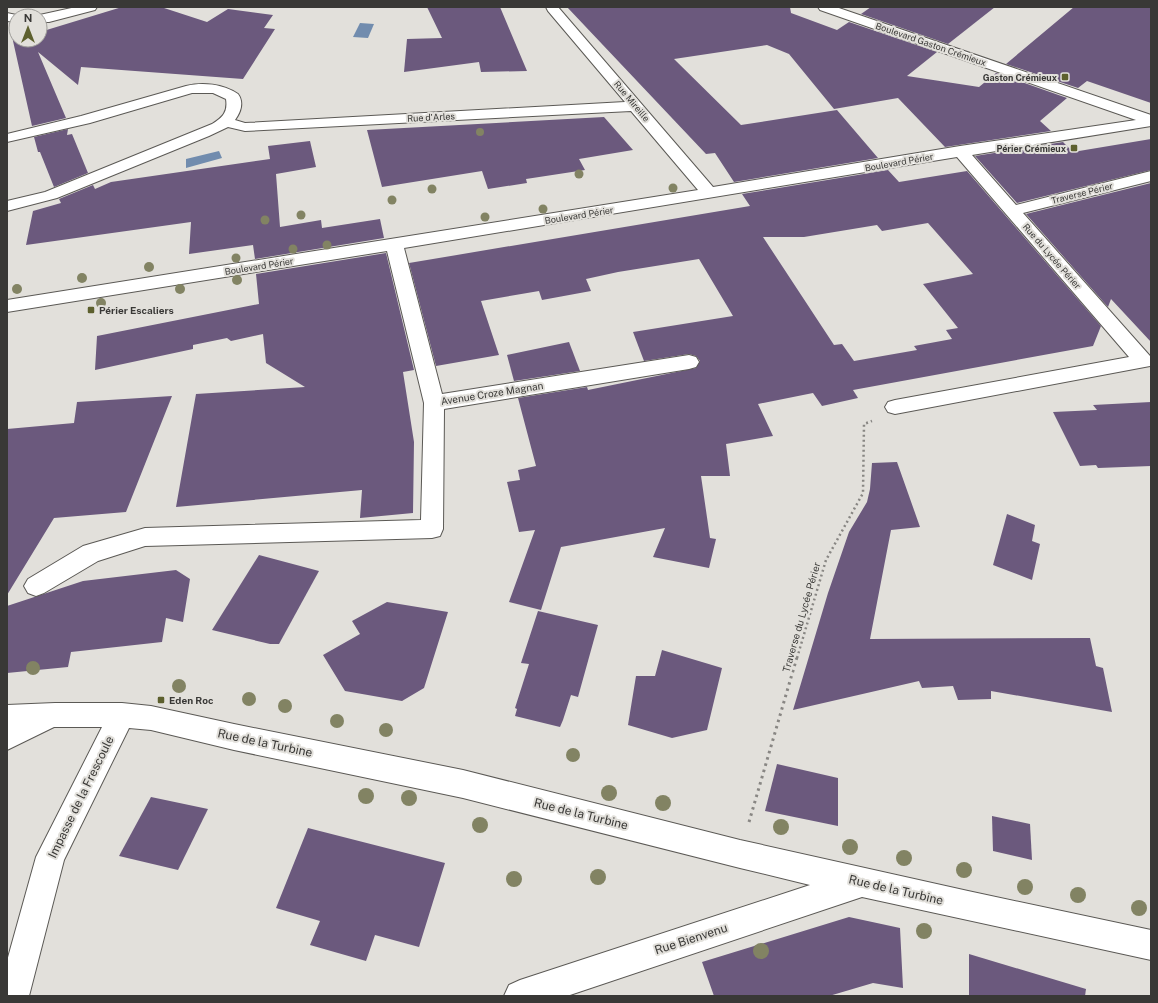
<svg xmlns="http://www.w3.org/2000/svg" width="1158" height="1003" font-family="'Public Sans',sans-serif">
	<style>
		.water { fill: #718cae }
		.building { fill: #6b597d; fill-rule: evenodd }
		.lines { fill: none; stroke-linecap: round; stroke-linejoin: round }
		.minor-casing { stroke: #5b5955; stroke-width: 2 }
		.path-far1 { stroke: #888683; stroke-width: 2.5; stroke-dasharray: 2 3; stroke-linecap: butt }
		.path { stroke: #888683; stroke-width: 3; stroke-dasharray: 2.5 4; stroke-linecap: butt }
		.minor { fill: #fff; fill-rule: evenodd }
		.tree { fill: #828363 }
		.poi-dot { fill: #5d602e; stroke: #e2e0db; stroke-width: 1.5 }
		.labels { text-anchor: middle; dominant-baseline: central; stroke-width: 4; stroke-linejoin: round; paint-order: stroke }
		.far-street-label { font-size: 9px; fill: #393836; stroke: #e2e0db }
		.far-poi-label { font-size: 9px; font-weight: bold; fill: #393836; stroke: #e2e0db; text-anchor: end }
		.poi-label { font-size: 10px; font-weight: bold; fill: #393836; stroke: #e2e0db; text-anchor: start }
		.street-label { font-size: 10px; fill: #393836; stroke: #e2e0db }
		.near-street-label { font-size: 12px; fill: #393836; stroke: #e2e0db }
	</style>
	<rect width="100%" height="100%" fill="#e2e0db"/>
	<g class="water">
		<polygon points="360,23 374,24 368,38 353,37"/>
		<polygon points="219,151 222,158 186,168 186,159"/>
	</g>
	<g class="building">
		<polygon points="122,7 161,7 207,22 228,9 273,15 264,28 275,29 243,79 81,67 78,85 38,52 66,118 32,126 9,23 16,23 16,40 40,40 40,32"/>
		<polygon points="427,7 500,7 527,71 481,72 479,62 404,72 407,39 442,38"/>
		<polygon points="567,7 790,7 791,13 837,30 849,22 937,52 907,76 979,87 996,73 1067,98 1040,121 1051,131 945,147 898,98 834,109 789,54 767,45 674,59 741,125 837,110 878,158 734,182 715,153 706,154"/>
		<polygon points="871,7 995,7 948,44 861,14"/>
		<polygon points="1074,7 1151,7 1151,103 1087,81 1078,88 1006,64"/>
		<polygon points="604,117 633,150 579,159 585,170 526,179 527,183 488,189 482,171 382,187 367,130"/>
		<polygon points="68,129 67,135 72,134 88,173 54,187 40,152 38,152 34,137"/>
		<polygon points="1151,139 1151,170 1017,203 975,156 1063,142 1073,152"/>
		<polygon points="310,141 316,167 276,174 280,227 321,220 322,228 380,219 384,238 255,259 253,245 189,254 191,222 26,245 33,211 61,203 59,199 93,185 95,189 111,182 270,159 268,146"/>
		<path d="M888 170 899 182 967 171 1101 326 1093 346 853 390 858 398 822 406 813 393 758 404 773 436 726 444 730 476H701L710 538 716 539 709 568 653 557 665 528 561 547 541 610 509 602 535 530 519 532 507 482 520 480 518 470 536 466 518 398 587 387 588 390 696 368 700 361 696 356 689 354 644 361 633 332 733 316 699 259 618 272 586 279 591 291 542 300 539 291 481 301 499 355 436 366 409 263 750 206 742 194ZM928 223 973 274 923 284 958 328 946 330 952 339 914 346 917 350 854 361 842 344 834 345 763 237H804L877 225 882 231Z"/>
		<polygon points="1151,183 1151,342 1111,299 1108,307 1026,214"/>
		<polygon points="386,253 414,370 403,372 414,442 413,513 360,518 362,490 176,507 196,394 305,387 266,363 263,334 231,341 227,338 193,345 193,349 95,370 97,336 259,304 256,274"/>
		<polygon points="569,342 580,371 514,381 507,355"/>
		<polygon points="172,396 126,512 54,518 7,595 7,429 74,423 77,402"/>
		<polygon points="1151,402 1151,466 1098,468 1096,465 1080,466 1053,412 1097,410 1093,405"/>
		<polygon points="897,462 920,527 891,530 870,639 1090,638 1096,666 1103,668 1112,712 991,691 991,699 958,700 953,686 922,688 919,681 793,710 828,593 849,532 867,502 870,489 872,463"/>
		<polygon points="1007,514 1035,525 1032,541 1040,544 1032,580 993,565"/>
		<polygon points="259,555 319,571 279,644 270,644 212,630"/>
		<polygon points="176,570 190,579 183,622 166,618 162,642 71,652 68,667 7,673 7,606 83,581"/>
		<polygon points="387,602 448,612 424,688 402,701 345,691 323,655 360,634 352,621"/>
		<polygon points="538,611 598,625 578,697 571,695 563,720 560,727 515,716 517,709 515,708 529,664 521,663"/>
		<polygon points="662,650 722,668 707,730 672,738 628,725 636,676 655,676"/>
		<polygon points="777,764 838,778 838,826 765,811"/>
		<polygon points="151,797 208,809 178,870 119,856"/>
		<polygon points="992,816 1030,824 1032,860 993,851"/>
		<polygon points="308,828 445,863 419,947 375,935 366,961 310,945 320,921 276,908"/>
		<polygon points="849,917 900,928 903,988 873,983 829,996 714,996 702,962"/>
		<polygon points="969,954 1086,989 1085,996 969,996"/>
	</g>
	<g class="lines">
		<g class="minor-casing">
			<g id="minor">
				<polygon points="76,7 97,7 95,10 49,22 40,22 40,16 35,16"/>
				<path d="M546 7H558L713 187 960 146 1136 120 820 10 818 7H836L1151 115V126L972 155 1016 205 1151 171V181L1023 213 1150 356V366L895 414 888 412 885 407 888 402 895 400 1129 357 957 157 404 248 442 394 689 355 696 357 699 362 696 367 689 369 444 409 443 529 440 536 432 538 145 546 98 561 44 593 36 596 28 593 24 586 28 579 83 546 145 528 421 520 424 403 387 251 7 312V300L698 190 631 111 245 131 228 127 209 136 57 198 7 211V201L45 192 212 124C223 117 228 112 226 99L213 93H192L90 123 7 142V134L81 116 186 86C203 82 223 84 238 94 244 102 241 112 235 120L245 123 625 102 548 11Z"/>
				<polygon points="7,13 21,16 16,16 16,22 7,21"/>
				<polygon points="55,703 122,703 151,706 234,724 463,770 740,840 968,891 1151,930 1151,960 862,897 567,996 504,996 509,985 520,980 810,885 740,868 463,798 234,750 151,730 129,728 64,860 29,996 7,996 7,961 36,857 102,727 54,727 7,750 7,705"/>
			</g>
		</g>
		<polyline class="path-far1" points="797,658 826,560 863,493 864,424 872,421"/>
		<polyline class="path" points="749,822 797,657"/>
		<use href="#minor" class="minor"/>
	</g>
	<g class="tree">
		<circle cx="480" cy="132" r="4"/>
		<circle cx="579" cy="174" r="4.5"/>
		<circle cx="673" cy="188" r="4.5"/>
		<circle cx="432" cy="189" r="4.5"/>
		<circle cx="392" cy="200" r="4.5"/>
		<circle cx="543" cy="209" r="4.5"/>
		<circle cx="301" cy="215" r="4.5"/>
		<circle cx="485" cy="217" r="4.5"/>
		<circle cx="265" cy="220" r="4.5"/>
		<circle cx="327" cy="245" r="4.5"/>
		<circle cx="293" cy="249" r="4.5"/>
		<circle cx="236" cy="258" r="4.5"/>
		<circle cx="149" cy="267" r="5"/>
		<circle cx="82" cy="278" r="5"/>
		<circle cx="237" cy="280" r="5"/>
		<circle cx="17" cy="289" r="5"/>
		<circle cx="180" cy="289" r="5"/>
		<circle cx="101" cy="303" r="5"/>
		<circle cx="33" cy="668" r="7"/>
		<circle cx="179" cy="686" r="7"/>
		<circle cx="249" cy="699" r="7"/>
		<circle cx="285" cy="706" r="7"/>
		<circle cx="337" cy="721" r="7"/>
		<circle cx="386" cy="730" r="7"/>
		<circle cx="573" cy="755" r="7"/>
		<circle cx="609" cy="793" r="8"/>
		<circle cx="366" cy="796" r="8"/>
		<circle cx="409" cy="798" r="8"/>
		<circle cx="663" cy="803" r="8"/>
		<circle cx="480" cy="825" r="8"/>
		<circle cx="781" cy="827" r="8"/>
		<circle cx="850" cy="847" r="8"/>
		<circle cx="904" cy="858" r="8"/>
		<circle cx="964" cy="870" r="8"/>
		<circle cx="598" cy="877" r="8"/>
		<circle cx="514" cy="879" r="8"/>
		<circle cx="1025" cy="887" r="8"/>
		<circle cx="1078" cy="895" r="8"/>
		<circle cx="1139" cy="908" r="8"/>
		<circle cx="924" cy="931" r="8"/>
		<circle cx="761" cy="951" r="8"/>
	</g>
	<g class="poi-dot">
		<rect x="1061" y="73" width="8" height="8" rx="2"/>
		<rect x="1070" y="144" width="8" height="8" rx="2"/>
		<rect x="87" y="306" width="8" height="8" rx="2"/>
		<rect x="157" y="696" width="8" height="8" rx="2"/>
	</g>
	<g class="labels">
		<g class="far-street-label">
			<text transform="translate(931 44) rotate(19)">Boulevard Gaston Crémieux</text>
			<text transform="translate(632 101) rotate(50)">Rue Mireille</text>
			<text transform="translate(431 117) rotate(-3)">Rue d'Arles</text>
			<text transform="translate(899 162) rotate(-10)">Boulevard Périer</text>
			<text transform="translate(1082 193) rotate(-14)">Traverse Périer</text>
			<text transform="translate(579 215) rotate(-9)">Boulevard Périer</text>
			<text transform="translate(1052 256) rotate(49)">Rue du Lycée Périer</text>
			<text transform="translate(259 266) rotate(-9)">Boulevard Périer</text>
		</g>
		<g class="far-poi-label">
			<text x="1057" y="77">Gaston Crémieux</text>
			<text x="1066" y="148">Périer Crémieux</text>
		</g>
		<g class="poi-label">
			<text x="99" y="310">Périer Escaliers</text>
			<text x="169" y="700">Eden Roc</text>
		</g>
		<g class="street-label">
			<text transform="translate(492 393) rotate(-9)">Avenue Croze Magnan</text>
			<text transform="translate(801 617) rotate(-74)">Traverse du Lycée Périer</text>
		</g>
		<g class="near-street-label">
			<text transform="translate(265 743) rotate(12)">Rue de la Turbine</text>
			<text transform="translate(81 797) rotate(-64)">Impasse de la Frescoule</text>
			<text transform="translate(581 814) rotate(14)">Rue de la Turbine</text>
			<text transform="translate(896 890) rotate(13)">Rue de la Turbine</text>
			<text transform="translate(691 939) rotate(-18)">Rue Bienvenu</text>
		</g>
	</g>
	<rect width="1158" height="1003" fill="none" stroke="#393836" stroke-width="16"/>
	<g transform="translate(28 28)"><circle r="19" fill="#e2e0db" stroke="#9e9d99"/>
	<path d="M0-3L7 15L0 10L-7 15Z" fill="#5d602e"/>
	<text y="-6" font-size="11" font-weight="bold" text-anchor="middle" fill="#393836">N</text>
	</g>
</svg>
